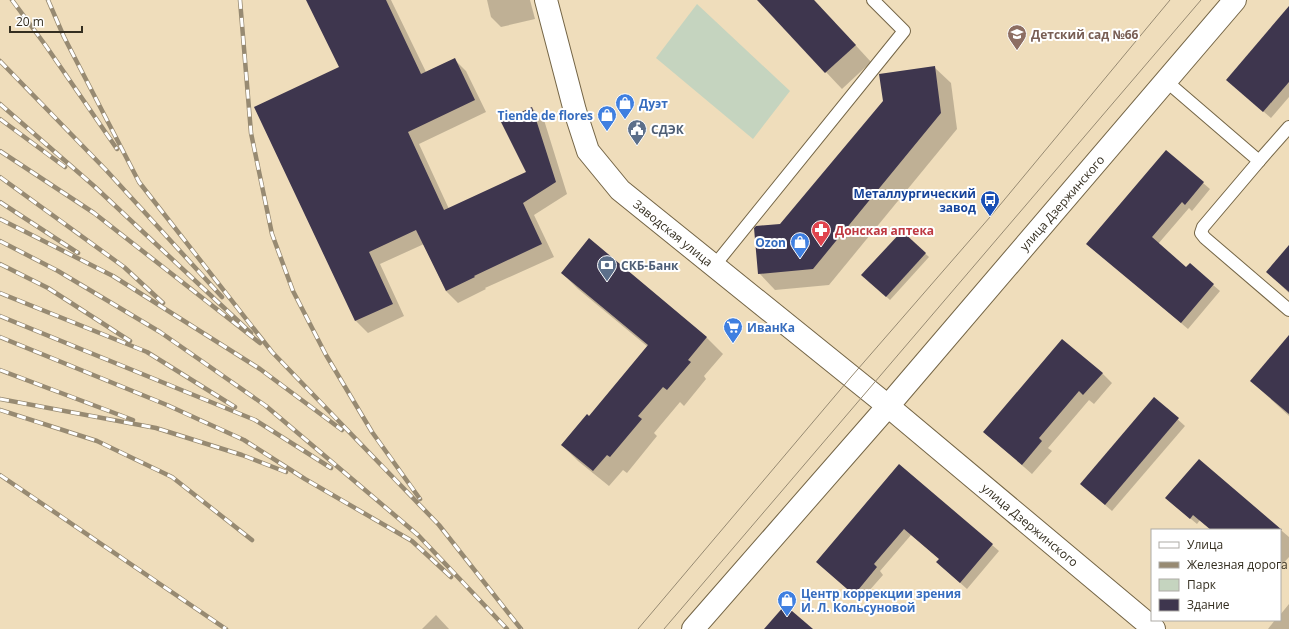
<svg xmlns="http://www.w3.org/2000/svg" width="1289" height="629" font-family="'Open Sans',sans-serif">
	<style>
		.green { fill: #c5d4bf }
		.shadow { fill: #0003 }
		.building { fill: #3e364e }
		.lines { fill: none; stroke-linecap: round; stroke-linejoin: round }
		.service-casing { stroke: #746546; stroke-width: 14 }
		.minor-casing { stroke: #746546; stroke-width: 24 }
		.secondary-casing { stroke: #746546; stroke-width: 24 }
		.service { stroke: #fff; stroke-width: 12 }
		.minor { stroke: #fff; stroke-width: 22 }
		.secondary { stroke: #fff; stroke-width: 22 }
		.tram { stroke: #978a72; stroke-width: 1 }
		.rail-casing { stroke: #978a72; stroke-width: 4.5 }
		.rail { stroke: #fff; stroke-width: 3; stroke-dasharray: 9; stroke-linecap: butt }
		.labels { text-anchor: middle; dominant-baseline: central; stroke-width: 4; stroke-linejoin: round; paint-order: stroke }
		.education-label { font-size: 12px; font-weight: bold; fill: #785e54; stroke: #fff; text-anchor: start }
		.shop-label { font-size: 12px; font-weight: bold; fill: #366cbe; stroke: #fff; text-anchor: start }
		.service-label { font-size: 12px; font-weight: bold; fill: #4e5e75; stroke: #fff; text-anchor: start }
		.transit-label { font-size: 12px; font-weight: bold; fill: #164399; stroke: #fff; text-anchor: end }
		.street-label { font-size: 12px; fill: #342e20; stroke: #fff }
		.health-label { font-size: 12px; font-weight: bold; fill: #be3a42; stroke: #fff; text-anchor: start }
	</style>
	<rect width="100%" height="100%" fill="#efddbb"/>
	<polygon class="green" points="697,4 790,91 753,139 656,58"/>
	<g class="shadow">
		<polygon points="308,0 391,0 426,72 454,59 466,71 486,112 419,144 449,209 527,173 532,108 544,120 567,194 534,215 554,257 485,288 486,289 458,303 446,291 424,244 380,264 404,316 368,333 356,321 255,107 340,68"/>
		<polygon points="487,0 530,0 535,19 501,27 491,17"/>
		<polygon points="758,0 814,0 871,62 842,89"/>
		<polygon points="1289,7 1289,97 1271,118 1227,80"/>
		<polygon points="934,67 951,83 957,129 829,285 775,290 759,273 780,225"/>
		<polygon points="1166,151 1210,189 1192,211 1189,208 1158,244 1186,268 1190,265 1220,291 1188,329 1095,250"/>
		<polygon points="902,232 929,257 890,300 863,275"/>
		<polygon points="1289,246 1289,293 1267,272"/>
		<polygon points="562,273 707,338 723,354 704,376 706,379 684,406 680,402 654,433 657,436 627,473 623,470 609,486 578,461 562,445 589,418 648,347 578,289"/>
		<polygon points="1289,348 1289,416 1251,381"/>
		<polygon points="1102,373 1112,383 1094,404 1089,400 1048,448 1052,451 1032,474 984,432"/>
		<polygon points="1154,398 1185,426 1112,511 1081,484"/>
		<polygon points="1199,460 1289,537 1289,557 1280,567 1280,530 1211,530 1200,520 1197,524 1173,504"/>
		<polygon points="900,465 999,551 967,589 937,562 940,559 911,535 880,571 883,575 861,600 817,562"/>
		<polygon points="1289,604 1289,629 1268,629 1275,620 1280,620 1280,615"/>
		<polygon points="436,615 449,629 422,629"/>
	</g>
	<g class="building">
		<polygon points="306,0 386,0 421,74 455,58 475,100 408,132 444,210 526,172 501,122 532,107 556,182 523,203 542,244 474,276 475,277 446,291 416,230 369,252 393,304 355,321 254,107 339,67"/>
		<polygon points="757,0 814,0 856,45 825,73"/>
		<polygon points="1289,6 1289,82 1263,112 1226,80"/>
		<polygon points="935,66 941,113 813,269 758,274 754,228 756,226 780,224 883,101 879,74"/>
		<polygon points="1166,150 1204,182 1185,205 1182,202 1152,237 1186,267 1190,263 1214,284 1181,323 1086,244"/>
		<polygon points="902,231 926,253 886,297 861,275"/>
		<polygon points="589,238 707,337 688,360 691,362 667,390 663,387 638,416 642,419 610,457 607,455 593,471 561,445 587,414 589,416 648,345 561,273"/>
		<polygon points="1289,245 1289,292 1266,272"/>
		<polygon points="1289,335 1289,414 1250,381"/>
		<polygon points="1062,339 1103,373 1083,395 1079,391 1039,438 1042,441 1022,465 983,432"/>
		<polygon points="1154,397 1179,418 1105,505 1080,484"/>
		<polygon points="1199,459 1282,530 1211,530 1193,515 1190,519 1165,498"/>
		<polygon points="899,464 993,544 960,583 936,562 939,559 904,529 874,564 877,567 854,595 816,562"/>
		<polygon points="785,605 813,629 764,629"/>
	</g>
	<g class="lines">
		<g class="service-casing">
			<g id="service">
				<polyline points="1166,81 1259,161 1203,227 1201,233 1205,238 1289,310"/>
				<polyline points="1259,161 1289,127"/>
				<polyline points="714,266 904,31 873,0"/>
			</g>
		</g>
		<g class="minor-casing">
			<polyline id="minor" points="546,0 575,111 588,151 620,190 888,406 1154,629"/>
		</g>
		<g class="secondary-casing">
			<polyline id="secondary" points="693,629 888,406 1235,0"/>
		</g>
		<use href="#service" class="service"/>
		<use href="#minor" class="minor"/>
		<use href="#secondary" class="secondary"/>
		<g class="tram">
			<polyline points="638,629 851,377 990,217 1170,0"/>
			<polyline points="664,629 1201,0"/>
		</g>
		<g class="rail-casing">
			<g id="rail">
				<polyline points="12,0 46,46 117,149"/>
				<polyline points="48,0 64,37 139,182 272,352 439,525 521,629"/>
				<polyline points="240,0 251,133 272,234 293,291 326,355 372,432 420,499"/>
				<polyline points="0,61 106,170 222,297"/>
				<polyline points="0,104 94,186 251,333"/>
				<polyline points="0,119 65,167"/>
				<polyline points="0,151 94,213 260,343"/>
				<polyline points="0,177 124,267 163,303"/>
				<polyline points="0,202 78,253"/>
				<polyline points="0,219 113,276 260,369 342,430"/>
				<polyline points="0,241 58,271 160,332 266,406 418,535 507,629"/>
				<polyline points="0,264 48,288 130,341"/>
				<polyline points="0,293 147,352 235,407"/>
				<polyline points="0,316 255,420 331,468"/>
				<polyline points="0,337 167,405 244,440 305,479 412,541 451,577"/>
				<polyline points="0,370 133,420"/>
				<polyline points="0,399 156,428 242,455 286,472"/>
				<polyline points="0,410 97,441 172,477 252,540"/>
				<polyline points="0,475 226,629"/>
			</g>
		</g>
		<use href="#rail" class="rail"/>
	</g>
	<defs>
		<g id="school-pin" transform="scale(1)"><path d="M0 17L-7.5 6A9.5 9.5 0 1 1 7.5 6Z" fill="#8d6e63" stroke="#fff"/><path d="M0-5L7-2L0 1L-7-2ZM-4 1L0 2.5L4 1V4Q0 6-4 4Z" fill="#fff"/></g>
		<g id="shop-pin" transform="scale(1)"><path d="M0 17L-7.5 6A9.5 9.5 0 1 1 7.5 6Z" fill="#3f7fe0" stroke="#fff"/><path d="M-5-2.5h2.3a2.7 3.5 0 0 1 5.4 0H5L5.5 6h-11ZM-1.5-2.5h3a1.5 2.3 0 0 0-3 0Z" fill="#fff"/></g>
		<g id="civic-pin" transform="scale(1)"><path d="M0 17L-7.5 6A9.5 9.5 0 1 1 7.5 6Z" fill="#5c6f8a" stroke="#fff"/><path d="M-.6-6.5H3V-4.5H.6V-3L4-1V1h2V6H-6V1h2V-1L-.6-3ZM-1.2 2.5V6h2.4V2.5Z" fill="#fff"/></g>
		<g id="bus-pin" transform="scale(1)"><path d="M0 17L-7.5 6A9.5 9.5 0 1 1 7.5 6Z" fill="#1a4fb4" stroke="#fff"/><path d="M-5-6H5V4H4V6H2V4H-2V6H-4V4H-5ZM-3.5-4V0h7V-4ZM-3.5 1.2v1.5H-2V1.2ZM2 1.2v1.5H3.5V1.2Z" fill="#fff"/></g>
		<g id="pharmacy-pin" transform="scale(1)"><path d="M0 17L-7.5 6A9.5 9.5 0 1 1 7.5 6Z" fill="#e0444e" stroke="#fff"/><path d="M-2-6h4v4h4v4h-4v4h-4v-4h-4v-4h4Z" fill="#fff"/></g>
		<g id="bank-pin" transform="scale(1)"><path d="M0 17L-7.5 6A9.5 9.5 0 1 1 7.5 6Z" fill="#5c6f8a" stroke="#fff"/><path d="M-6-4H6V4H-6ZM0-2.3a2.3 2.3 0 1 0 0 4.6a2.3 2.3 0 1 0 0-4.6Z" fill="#fff"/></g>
		<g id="supermarket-pin" transform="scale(1)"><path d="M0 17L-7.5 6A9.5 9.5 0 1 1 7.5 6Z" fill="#3f7fe0" stroke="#fff"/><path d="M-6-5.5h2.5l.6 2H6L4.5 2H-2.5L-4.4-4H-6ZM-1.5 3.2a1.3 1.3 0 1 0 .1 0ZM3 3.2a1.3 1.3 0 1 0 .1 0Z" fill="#fff"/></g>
	</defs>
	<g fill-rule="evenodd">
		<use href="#school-pin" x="1017" y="34"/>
		<use href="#shop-pin" x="625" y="103"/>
		<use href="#shop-pin" x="607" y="115"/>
		<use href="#civic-pin" x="637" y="129"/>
		<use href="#bus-pin" x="990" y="200"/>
		<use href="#pharmacy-pin" x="821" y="230"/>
		<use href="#shop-pin" x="800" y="242"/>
		<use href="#bank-pin" x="607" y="265"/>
		<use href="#supermarket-pin" x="733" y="327"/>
		<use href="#shop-pin" x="787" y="600"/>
	</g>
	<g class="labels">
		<g class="education-label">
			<text x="1031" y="34">Детский сад №66</text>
		</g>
		<g class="shop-label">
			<text x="639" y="103">Дуэт</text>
			<text x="593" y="115" text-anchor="end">Tiende de flores</text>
			<text x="786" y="242" text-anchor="end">Ozon</text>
			<text x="747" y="327">ИванКа</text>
			<text x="801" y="593">Центр коррекции зрения<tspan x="801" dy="14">И. Л. Кольсуновой</tspan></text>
		</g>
		<g class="service-label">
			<text x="651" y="129">СДЭК</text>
			<text x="621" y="265">СКБ-Банк</text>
		</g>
		<g class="transit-label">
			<text x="976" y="193">Металлургический<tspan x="976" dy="14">завод</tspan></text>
		</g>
		<g class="street-label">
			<text transform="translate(1062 203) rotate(-49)">улица Дзержинского</text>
			<text transform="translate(673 233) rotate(39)">Заводская улица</text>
			<text transform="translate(1030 525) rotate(40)">улица Дзержинского</text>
		</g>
		<g class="health-label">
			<text x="835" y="230">Донская аптека</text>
		</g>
	</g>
	<rect x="1151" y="529" width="130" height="92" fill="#ffffff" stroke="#aeaba6"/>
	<rect x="1159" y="542" width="20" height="6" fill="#ffffff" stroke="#aeaba6"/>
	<text x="1187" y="549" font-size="12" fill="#342e20">Улица</text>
	<rect x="1159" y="562" width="20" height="6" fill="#978a72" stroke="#aeaba6"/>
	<text x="1187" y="569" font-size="12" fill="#342e20">Железная дорога</text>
	<rect x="1159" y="579" width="20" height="12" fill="#c5d4bf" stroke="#aeaba6"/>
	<text x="1187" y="589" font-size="12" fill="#342e20">Парк</text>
	<rect x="1159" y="599" width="20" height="12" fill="#3e364e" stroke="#aeaba6"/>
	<text x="1187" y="609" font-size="12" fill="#342e20">Здание</text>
	<path d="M10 26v6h72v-6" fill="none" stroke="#342e20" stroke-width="2"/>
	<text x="16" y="26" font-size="12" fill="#342e20" stroke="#ffffff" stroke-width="3" paint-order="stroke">20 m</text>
</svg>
